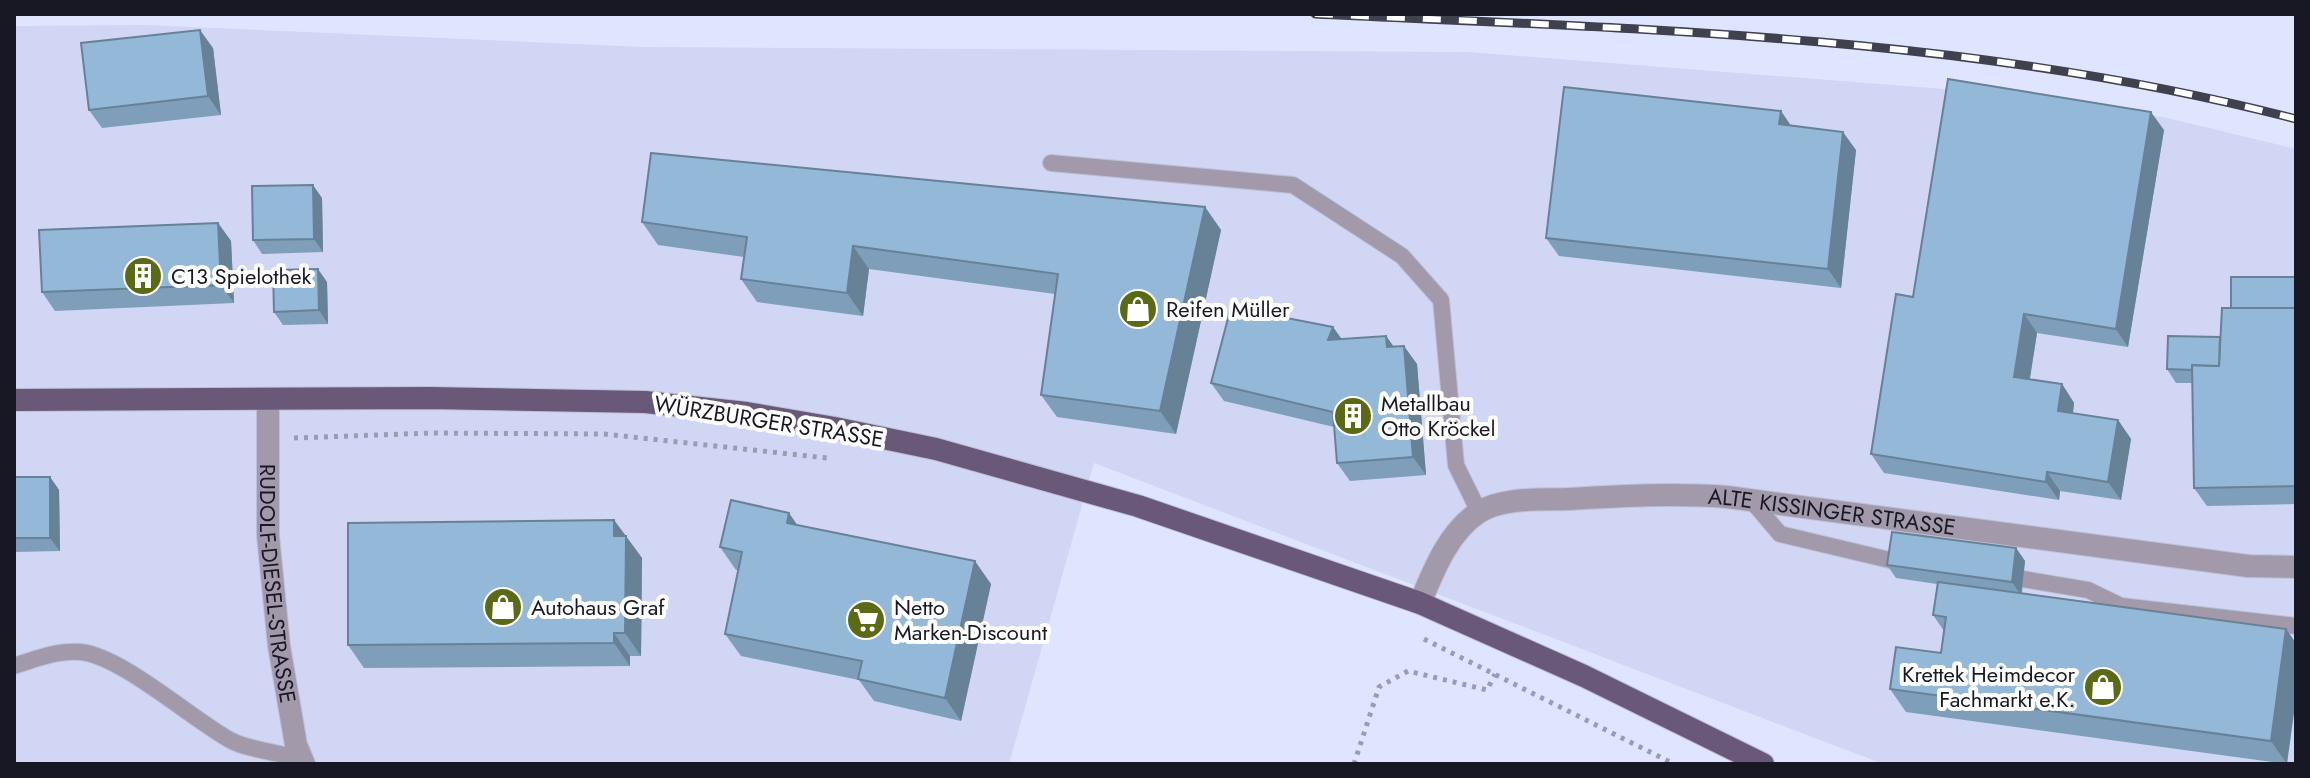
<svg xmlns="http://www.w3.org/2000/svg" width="2310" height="778" font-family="Jost,sans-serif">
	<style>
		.built { fill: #d0d6f4 }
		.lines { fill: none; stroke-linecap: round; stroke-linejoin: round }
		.service-casing { stroke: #bcc0d7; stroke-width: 18 }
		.minor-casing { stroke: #bcc0d7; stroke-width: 24 }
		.primary-casing { stroke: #bcc0d7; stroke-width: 24 }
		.path { stroke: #9a9db2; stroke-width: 5; stroke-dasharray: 4 6; stroke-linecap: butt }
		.service { stroke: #a299aa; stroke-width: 16 }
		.minor { stroke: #a299aa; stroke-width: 22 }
		.primary { stroke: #695877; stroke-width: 22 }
		.rail-casing { stroke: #3f414e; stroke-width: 9 }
		.rail { stroke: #fff; stroke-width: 6; stroke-dasharray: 18; stroke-linecap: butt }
		.wall { fill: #7e9eba }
		.shaded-wall { fill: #678197 }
		.building { fill: #93b8d8; stroke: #678197; stroke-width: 2 }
		.labels { text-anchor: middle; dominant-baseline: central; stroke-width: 8; stroke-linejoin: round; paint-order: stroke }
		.poi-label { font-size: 22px; fill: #171823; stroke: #fff; text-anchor: start }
		.street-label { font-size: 22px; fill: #171823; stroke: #fff }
	</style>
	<rect width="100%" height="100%" fill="#e0e5ff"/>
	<polygon class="built" points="146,25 644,47 1469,52 1957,90 2163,117 2296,149 2296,764 1883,764 1094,463 1009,764 14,764 14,26"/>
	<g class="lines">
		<g class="service-casing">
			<g id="service">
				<polyline points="1051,163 1293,185 1402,256 1441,300 1456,465 1479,512"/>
				<polyline points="1752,501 1780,534 1898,562"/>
				<polyline points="2023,579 2088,590 2121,606 2296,626"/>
				<path d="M14 666C35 659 58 650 81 652 121 656 192 719 230 740 248 750 281 753 302 759"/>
			</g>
		</g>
		<g class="minor-casing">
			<g id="minor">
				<path id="s1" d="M268 400V536L279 646 296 745 304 764"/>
				<path id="s2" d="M1420 603C1433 572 1448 532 1479 512 1504 497 1541 500 1569 499 1622 496 1674 493 1727 497L2248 566 2296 567"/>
			</g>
		</g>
		<g class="primary-casing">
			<polyline id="primary" points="14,400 430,398 645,402 747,413 835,428 936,449 1138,506 1420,603 1584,676 1763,764"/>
		</g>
		<g class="path">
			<polyline points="294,438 432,433 604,434 827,458"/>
			<polyline points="1424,639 1674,764"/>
			<polyline points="1354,764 1379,687 1408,671 1487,690 1495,674"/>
		</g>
		<use href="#service" class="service"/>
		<use href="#minor" class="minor"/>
		<use href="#primary" class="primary"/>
		<g class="rail-casing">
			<path id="rail" d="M1315 14C1644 29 1976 36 2296 119"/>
		</g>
		<use href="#rail" class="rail"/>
	</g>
	<g class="wall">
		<polygon points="213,48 221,115 102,128 89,110"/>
		<polygon points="1791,126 1856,150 1841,288 1559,256 1546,238"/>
		<polygon points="2164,130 2128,347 2037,333 2030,379 2062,384 2074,403 2073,413 2118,420 2131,439 2121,500 2060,491 2059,500 1884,473 1871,454 1913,297"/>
		<polygon points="322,198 323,252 262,254 253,240"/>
		<polygon points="1205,207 1221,230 1176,434 1057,417 1041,395 1055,294 869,269 863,316 757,302 741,279 744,257 658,245 642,222"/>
		<polygon points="218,223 231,241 234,303 55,311 42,292"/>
		<polygon points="2296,277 2296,504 2207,506 2194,488 2192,383 2176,383 2167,369 2220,337 2231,308"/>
		<polygon points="327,282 328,324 283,325 274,312"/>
		<polygon points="1333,327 1341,339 1386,336 1393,346 1417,364 1426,475 1350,481 1337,463 1334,427 1224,401 1211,383"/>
		<polygon points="14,477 50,477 59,490 60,551 14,552"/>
		<polygon points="614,520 642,558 641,656 630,656 630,666 364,668 348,645"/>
		<polygon points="797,525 991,584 961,721 874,701 859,680 741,656 725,634 738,570 736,570 720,547"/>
		<polygon points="2016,548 2025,561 2022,593 2286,629 2287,764 1906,712 1890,689 1941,653 1944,631 1933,615 1937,584 1896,578 1887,565"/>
	</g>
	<g class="shaded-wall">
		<polygon points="200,30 213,48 221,115 208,96"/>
		<polygon points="1781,111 1794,130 1779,124"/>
		<polygon points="2151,112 2164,130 2128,347 2116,329"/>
		<polygon points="1843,132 1856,150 1841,288 1828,269"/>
		<polygon points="313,185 322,198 323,252 314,239"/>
		<polygon points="1205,207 1221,230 1176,434 1160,411"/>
		<polygon points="218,223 231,241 234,303 221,285"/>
		<polygon points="853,246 869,269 863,316 847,293"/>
		<polygon points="318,269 327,282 328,324 319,310"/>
		<polygon points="2024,314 2037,333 2027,395 2014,377"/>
		<polygon points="1333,327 1346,345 1328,340"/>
		<polygon points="1386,336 1399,354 1387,347"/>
		<polygon points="1404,346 1417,364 1426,475 1413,457"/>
		<polygon points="2062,384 2074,403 2071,429 2058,411"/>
		<polygon points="2118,420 2131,439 2121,500 2108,482"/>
		<polygon points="2047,472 2060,491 2059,500 2046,482"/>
		<polygon points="50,477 59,490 60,551 50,538"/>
		<polygon points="789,513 805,536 787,523"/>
		<polygon points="614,520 642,558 641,656 625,633 614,536"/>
		<polygon points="2016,548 2025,561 2021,595 2012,582"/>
		<polygon points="975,561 991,584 961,721 945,698"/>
		<polygon points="2286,629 2296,643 2296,698 2287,764 2271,741"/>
		<polygon points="614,633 630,656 630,666 614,643"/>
	</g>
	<g class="building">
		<polygon points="200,30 208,96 89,110 81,43"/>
		<polygon points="1948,79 2151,112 2116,329 2024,314 2014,377 2062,384 2058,411 2118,420 2108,482 2047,472 2046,482 1871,454 1896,294 1913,297"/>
		<polygon points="1564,87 1781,111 1779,124 1843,132 1828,269 1546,238"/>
		<polygon points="651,153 1205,207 1160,411 1041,395 1058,274 853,246 847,293 741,279 747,237 642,222"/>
		<polygon points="313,185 314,239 253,240 252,186"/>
		<polygon points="218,223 221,285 42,292 39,230"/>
		<polygon points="318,269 319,310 274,312 273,270"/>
		<rect x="2231" y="277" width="65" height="31"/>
		<polygon points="1231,307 1333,327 1328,340 1386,336 1387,347 1404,346 1413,457 1337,463 1333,412 1211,383"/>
		<polygon points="2222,308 2296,308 2296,486 2194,488 2192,365 2219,366"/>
		<polygon points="2168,336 2220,337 2219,366 2192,365 2192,370 2167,369"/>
		<rect x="14" y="477" width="36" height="61"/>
		<polygon points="731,500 789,513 787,523 975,561 945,698 858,679 862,661 725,634 742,552 720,547"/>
		<polygon points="614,520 614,536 626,536 625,633 614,633 614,643 348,645 348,523"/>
		<polygon points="1892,532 2016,548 2012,582 1887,565"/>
		<polygon points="1938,582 2286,629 2271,741 1890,689 1896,647 1941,653 1946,617 1933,615"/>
	</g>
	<defs>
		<g id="building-disc" transform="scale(2)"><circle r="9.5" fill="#5b6b15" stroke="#fff"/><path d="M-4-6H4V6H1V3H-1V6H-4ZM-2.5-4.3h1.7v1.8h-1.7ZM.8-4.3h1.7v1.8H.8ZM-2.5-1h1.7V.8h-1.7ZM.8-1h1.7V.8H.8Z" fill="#fff"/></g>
		<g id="shop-disc" transform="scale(2)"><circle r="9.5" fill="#5b6b15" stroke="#fff"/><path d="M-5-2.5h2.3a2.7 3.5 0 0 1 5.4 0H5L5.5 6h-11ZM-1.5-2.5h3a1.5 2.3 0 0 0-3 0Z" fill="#fff"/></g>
		<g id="supermarket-disc" transform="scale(2)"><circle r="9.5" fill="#5b6b15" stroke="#fff"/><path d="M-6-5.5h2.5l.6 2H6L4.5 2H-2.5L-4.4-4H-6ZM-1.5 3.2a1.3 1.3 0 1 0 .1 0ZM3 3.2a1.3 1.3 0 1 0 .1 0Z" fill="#fff"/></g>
	</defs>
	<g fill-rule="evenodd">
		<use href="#building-disc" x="143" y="276"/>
		<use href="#shop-disc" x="1138" y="309"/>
		<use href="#building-disc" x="1353" y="416"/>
		<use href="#shop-disc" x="503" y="607"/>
		<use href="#supermarket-disc" x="866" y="620"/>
		<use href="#shop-disc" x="2103" y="687"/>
	</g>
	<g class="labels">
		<g class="poi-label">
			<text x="171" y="276">C13 Spielothek</text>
			<text x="1166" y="309">Reifen Müller</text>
			<text x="1381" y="403">Metallbau<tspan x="1381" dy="25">Otto Kröckel</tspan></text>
			<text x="531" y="607">Autohaus Graf</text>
			<text x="894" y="607">Netto<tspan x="894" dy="25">Marken-Discount</tspan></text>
			<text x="2075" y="674" text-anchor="end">Krettek Heimdecor<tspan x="2075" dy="25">Fachmarkt e.K.</tspan></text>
		</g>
		<g class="street-label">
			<text transform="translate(769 421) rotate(9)">WÜRZBURGER STRASSE</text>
			<text stroke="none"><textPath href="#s2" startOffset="466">ALTE KISSINGER STRASSE</textPath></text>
			<text stroke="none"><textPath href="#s1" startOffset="184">RUDOLF-DIESEL-STRASSE</textPath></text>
		</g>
	</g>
	<rect width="2310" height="778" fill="none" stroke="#171823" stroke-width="32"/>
</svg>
